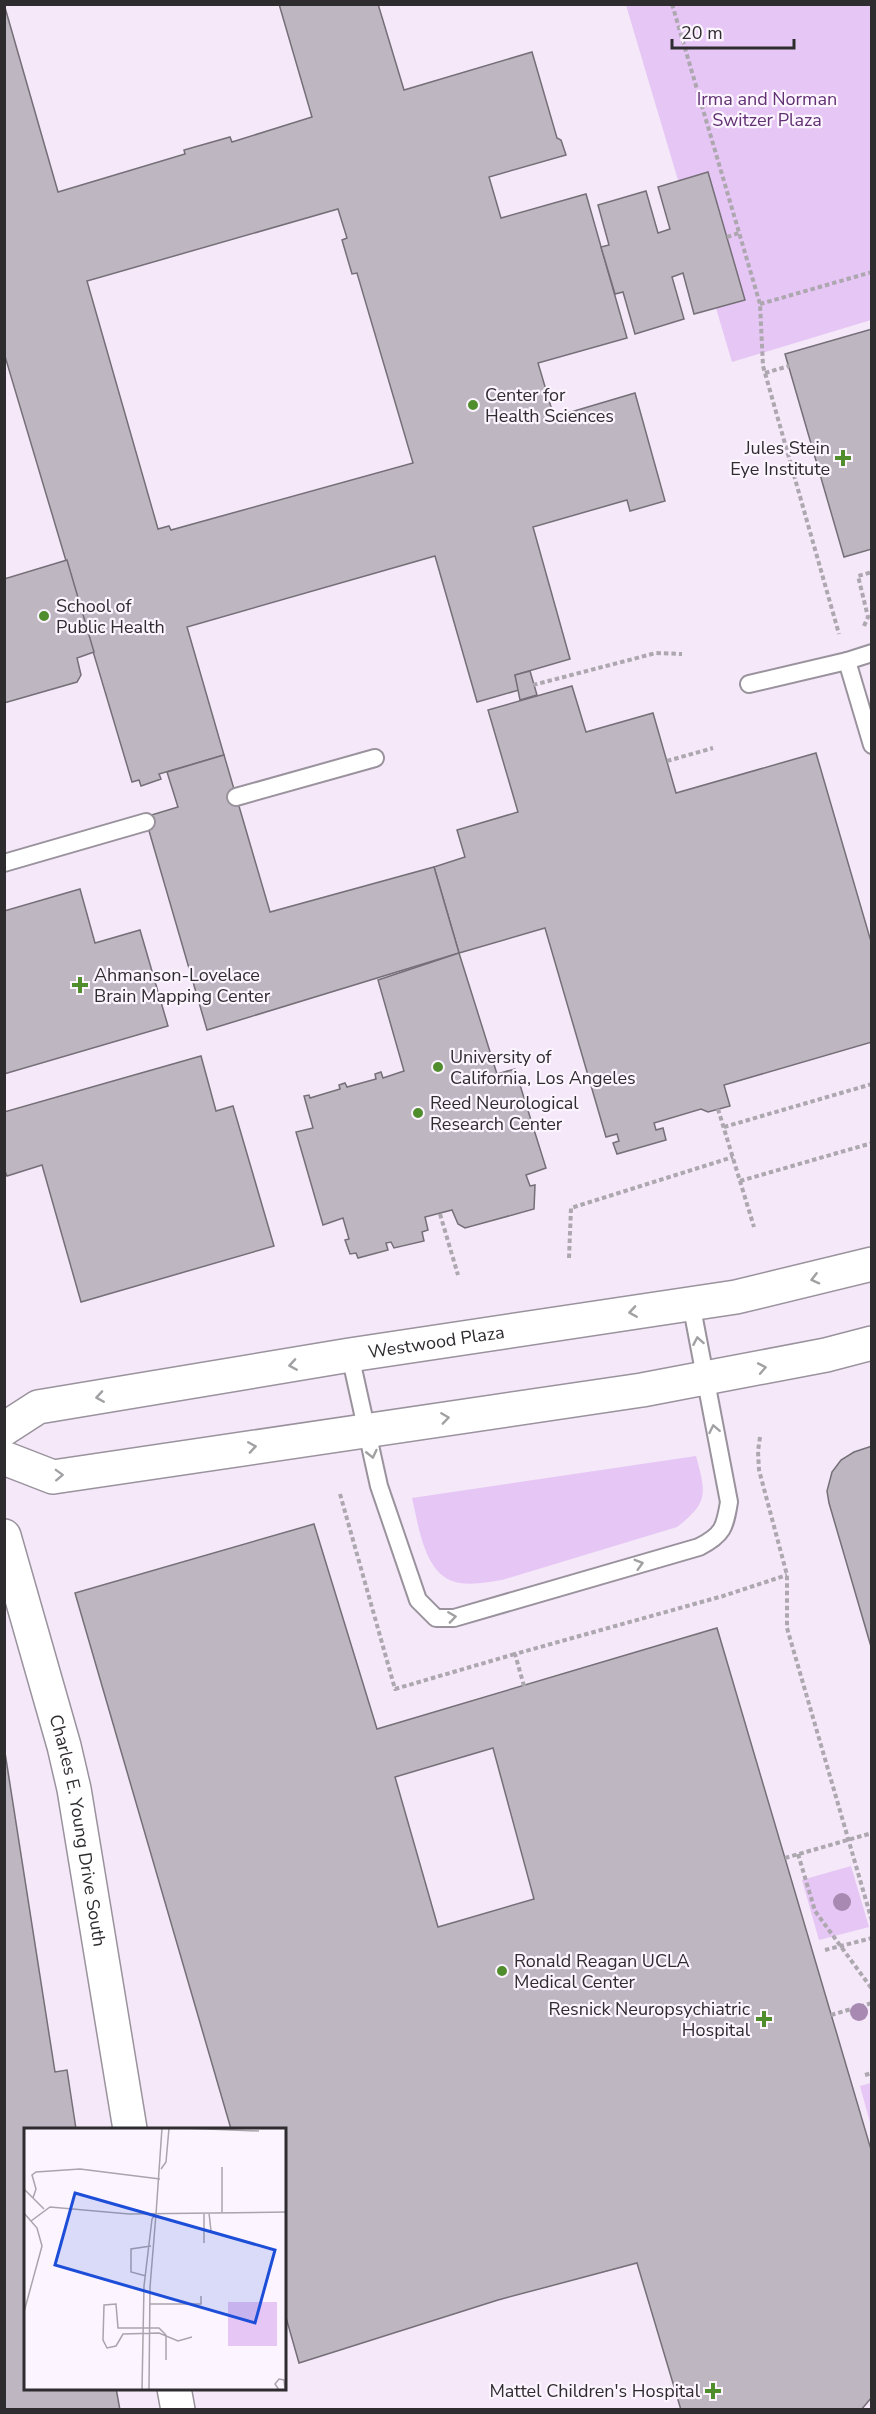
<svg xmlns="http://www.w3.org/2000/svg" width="876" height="2414" font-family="'Nunito Sans',sans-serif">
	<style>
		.built { fill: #f4e8f9; fill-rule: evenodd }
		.green { fill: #e6c6f4 }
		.building { fill: #beb7c1; stroke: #756f78; stroke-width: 1.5; fill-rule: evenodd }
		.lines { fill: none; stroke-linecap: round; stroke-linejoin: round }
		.lane-casing { stroke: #9a939d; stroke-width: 20 }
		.secondary-casing { stroke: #9a939d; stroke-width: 36 }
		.path { stroke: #ada7af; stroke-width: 4; stroke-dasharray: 4.5 3; stroke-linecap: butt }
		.lane { stroke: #fff; stroke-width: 16 }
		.secondary { stroke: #fff; stroke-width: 33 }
		.tree { fill: #a789b2 }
		.oneway { stroke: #a1a0a2 }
		.poi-dot { fill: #508d2d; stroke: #fcf4ff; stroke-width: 2 }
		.labels { text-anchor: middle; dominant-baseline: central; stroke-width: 4.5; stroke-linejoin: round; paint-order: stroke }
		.park-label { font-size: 18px; fill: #613173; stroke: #fcf4ff }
		.poi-label { font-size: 18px; fill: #2f2c30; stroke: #fcf4ff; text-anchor: start }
		.street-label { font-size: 18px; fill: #2f2c30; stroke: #fcf4ff }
		.inset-road { fill: none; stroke: #aaa4ac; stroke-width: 1.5 }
		.view { fill: #1d4ed8; fill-opacity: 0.15; stroke: #1d4ed8; stroke-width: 3 }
		.inset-edge { fill: none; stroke: #2f2c30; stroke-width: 3 }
	</style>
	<rect width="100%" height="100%" fill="#fcf4ff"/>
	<path class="built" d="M5 5H871V2409L5 2410ZM26 2129H285V2388H26Z"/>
	<g class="green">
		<polygon points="626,5 871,5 871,320 732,362"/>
		<path d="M696 1456C706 1493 709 1502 677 1527L502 1580C488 1582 474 1585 460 1583 424 1578 419 1526 412 1498Z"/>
		<polygon points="851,1866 869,1927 819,1940 802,1880"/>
		<polygon points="871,2083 872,2083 871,2126 860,2086"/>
	</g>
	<g class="building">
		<path d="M4 4 58 192 185 154 184 150 230 137 232 142 312 117 279 4H378L404 90 532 52 557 138 561 140 566 155 489 177 501 218 586 194 627 338 538 363 554 417 635 393 665 501 630 511 627 500 533 527 570 659 515 675 519 690 477 702 435 556 187 627 224 755 159 774 161 779 141 786 139 780 132 782 4 353ZM338 209 347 238 342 240 352 274 357 273 413 463 171 530 169 526 158 529 87 281Z"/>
		<polygon points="708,172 745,300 694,314 683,273 672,277 684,319 635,334 623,292 615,294 601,247 609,245 598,205 646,191 658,233 670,229 658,187"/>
		<polygon points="872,329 872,549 844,557 785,354"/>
		<polygon points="67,560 94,652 77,658 81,675 77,682 4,703 4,579"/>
		<polygon points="530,671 537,695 520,700 515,675"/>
		<polygon points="572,686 586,732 653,713 676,793 816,753 872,945 872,1042 724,1085 730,1106 708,1112 701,1109 654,1123 656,1130 663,1128 666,1140 617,1154 613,1143 619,1141 617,1134 606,1137 545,928 459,953 434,867 465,857 457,830 518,812 488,710"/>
		<polygon points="224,755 270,912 434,867 459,953 207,1030 145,817 178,807 167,772"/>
		<polygon points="80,889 95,943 140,930 168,1026 4,1074 4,911"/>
		<polygon points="459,953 497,1074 515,1069 546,1168 526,1175 530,1186 535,1185 534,1209 465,1228 458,1224 452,1210 425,1217 428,1230 422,1232 424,1241 394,1248 391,1242 386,1243 388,1250 358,1258 356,1253 350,1254 345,1240 349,1239 343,1218 323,1225 296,1132 313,1128 304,1096 309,1095 310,1098 340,1089 339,1085 345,1083 347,1087 376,1079 375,1074 381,1072 383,1078 404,1071 378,980"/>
		<polygon points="201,1056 216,1111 233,1106 274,1246 81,1302 42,1165 7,1176 4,1169 4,1112"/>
		<polygon points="872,1446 872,1650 829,1503 827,1491 832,1472 841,1460 854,1452"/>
		<path d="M314 1524 377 1729 717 1628 872 2153V2397L861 2410H681L637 2263 498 2300 299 2363 285 2314V2129H231L75 1593ZM493 1748 534 1899 438 1927 395 1777Z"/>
		<polygon points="4,1746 55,2072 67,2070 76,2129 26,2129 26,2388 116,2388 120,2410 4,2410"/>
	</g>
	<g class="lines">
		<g class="lane-casing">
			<g id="lane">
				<polyline points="847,661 872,653"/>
				<polyline points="749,684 847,661 872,745"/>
				<polyline points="236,797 375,758"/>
				<polyline points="4,863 146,822"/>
				<path d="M350 1355 379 1486 418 1600 436 1618H454L699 1547C723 1535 725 1527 729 1502L691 1303"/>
			</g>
		</g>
		<g class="secondary-casing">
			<g id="secondary">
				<path id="s1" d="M4 1429 38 1407 350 1355 736 1297 872 1264"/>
				<polyline points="4,1458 53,1477 642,1390 826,1355 872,1343"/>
				<path id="s2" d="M4 1536 64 1746 74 1789 130 2129"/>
				<polyline points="174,2388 178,2410"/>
			</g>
		</g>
		<g class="path">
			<polyline points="672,4 760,304 763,366 839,634"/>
			<polyline points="727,237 739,233"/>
			<polyline points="760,304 872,272"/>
			<polyline points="765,373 789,366"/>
			<polyline points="864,626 868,617 858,576 872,572"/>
			<polyline points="533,685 656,653 682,654"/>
			<polyline points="667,761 713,748"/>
			<polyline points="718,1109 754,1227"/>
			<polyline points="724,1127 872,1084"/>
			<polyline points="740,1181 872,1143"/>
			<polyline points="440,1214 458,1275"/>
			<polyline points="569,1258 571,1208 733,1157"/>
			<polyline points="760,1437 758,1451 759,1470 787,1575 787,1628 872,1921"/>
			<polyline points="340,1494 395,1689 515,1654"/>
			<polyline points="524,1686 515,1654 723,1596 787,1575"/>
			<polyline points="798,1854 815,1911 872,1989"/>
			<polyline points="785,1858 872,1833"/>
			<polyline points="825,1950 872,1938"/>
			<polyline points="831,2015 872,2003"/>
			<polyline points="865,2075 872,2073"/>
		</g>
		<use href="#lane" class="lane"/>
		<use href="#secondary" class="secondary"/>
	</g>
	<g class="tree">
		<circle cx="842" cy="1902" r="9"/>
		<circle cx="859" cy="2012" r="9"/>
	</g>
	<defs><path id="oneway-chevron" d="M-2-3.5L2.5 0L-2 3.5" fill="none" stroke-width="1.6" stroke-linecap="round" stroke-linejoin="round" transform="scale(1.5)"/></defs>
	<g class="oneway">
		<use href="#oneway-chevron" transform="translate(815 1279) rotate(166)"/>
		<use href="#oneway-chevron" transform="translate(633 1312) rotate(171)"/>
		<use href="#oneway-chevron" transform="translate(698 1341) rotate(-100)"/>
		<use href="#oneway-chevron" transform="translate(293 1365) rotate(171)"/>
		<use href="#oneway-chevron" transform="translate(762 1368) rotate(-11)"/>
		<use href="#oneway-chevron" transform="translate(100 1397) rotate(171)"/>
		<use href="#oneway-chevron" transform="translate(445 1418) rotate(-8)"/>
		<use href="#oneway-chevron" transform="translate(714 1429) rotate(-101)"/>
		<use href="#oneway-chevron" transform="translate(252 1447) rotate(-9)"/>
		<use href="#oneway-chevron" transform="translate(372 1454) rotate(77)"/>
		<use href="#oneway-chevron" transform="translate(59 1475) rotate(-2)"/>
		<use href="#oneway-chevron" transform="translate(639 1564) rotate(-16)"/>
		<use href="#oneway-chevron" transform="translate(452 1617) rotate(-8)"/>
	</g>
	<g class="poi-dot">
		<circle cx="473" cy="405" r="6"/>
		<path d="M840 449h6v6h6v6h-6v6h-6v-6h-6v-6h6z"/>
		<circle cx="44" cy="616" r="6"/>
		<path d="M77 976h6v6h6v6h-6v6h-6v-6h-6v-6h6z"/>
		<circle cx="438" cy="1067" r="6"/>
		<circle cx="418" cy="1113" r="6"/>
		<circle cx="502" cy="1971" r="6"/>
		<path d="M761 2010h6v6h6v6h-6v6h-6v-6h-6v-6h6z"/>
		<path d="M710 2382h6v6h6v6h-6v6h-6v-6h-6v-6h6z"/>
	</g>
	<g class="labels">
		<g class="park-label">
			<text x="767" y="99">Irma and Norman<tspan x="767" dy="21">Switzer Plaza</tspan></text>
		</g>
		<g class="poi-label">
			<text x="485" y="395">Center for<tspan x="485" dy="21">Health Sciences</tspan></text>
			<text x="830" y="448" text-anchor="end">Jules Stein<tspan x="830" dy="21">Eye Institute</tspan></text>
			<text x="56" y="606">School of<tspan x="56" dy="21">Public Health</tspan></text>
			<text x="94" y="975">Ahmanson-Lovelace<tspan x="94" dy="21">Brain Mapping Center</tspan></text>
			<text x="450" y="1057">University of<tspan x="450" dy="21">California, Los Angeles</tspan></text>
			<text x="430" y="1103">Reed Neurological<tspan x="430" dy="21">Research Center</tspan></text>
			<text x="514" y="1961">Ronald Reagan UCLA<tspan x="514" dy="21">Medical Center</tspan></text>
			<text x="750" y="2009" text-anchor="end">Resnick Neuropsychiatric<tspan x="750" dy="21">Hospital</tspan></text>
			<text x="700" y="2391" text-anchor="end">Mattel Children's Hospital</text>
		</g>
		<g class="street-label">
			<text stroke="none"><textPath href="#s1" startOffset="444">Westwood Plaza</textPath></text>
			<text stroke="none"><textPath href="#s2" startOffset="304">Charles E. Young Drive South</textPath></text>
		</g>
	</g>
	<g transform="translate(24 2128)">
		<rect width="262" height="262" fill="#fcf4ff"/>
		<path d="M204 174H253V218H204Z" fill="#e6c6f4"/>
		<path class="inset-road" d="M159 0 235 3M137 41 142 34 145 0M0 61 20 81M9 70 12 61 8 47 12 44 56 41 136 51M198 84V39M0 85 13 100 18 118 0 184M180 85V115M185 85 187 103M132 86 138 0M7 93 26 79 105 86 263 84M122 148 107 144V121L127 118M126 176H177V168M142 207 135 200H94L92 176 80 177 79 212 83 220 92 218 99 206 135 205 154 213 168 209M142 207V232M118 262 120 158 128 91 132 86M125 262 126 159 132 86M255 262 251 256 255 251 260 252 261 262"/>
		<path class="view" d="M51 65 251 122 231 195 31 137Z"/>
		<rect width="262" height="262" class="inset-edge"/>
	</g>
	<rect width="876" height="2414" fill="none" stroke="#2f2c30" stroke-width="12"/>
	<path d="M672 39v9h122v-9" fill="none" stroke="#2f2c30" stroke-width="3"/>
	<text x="681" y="39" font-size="18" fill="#2f2c30" stroke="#fcf4ff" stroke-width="4.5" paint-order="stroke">20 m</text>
</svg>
